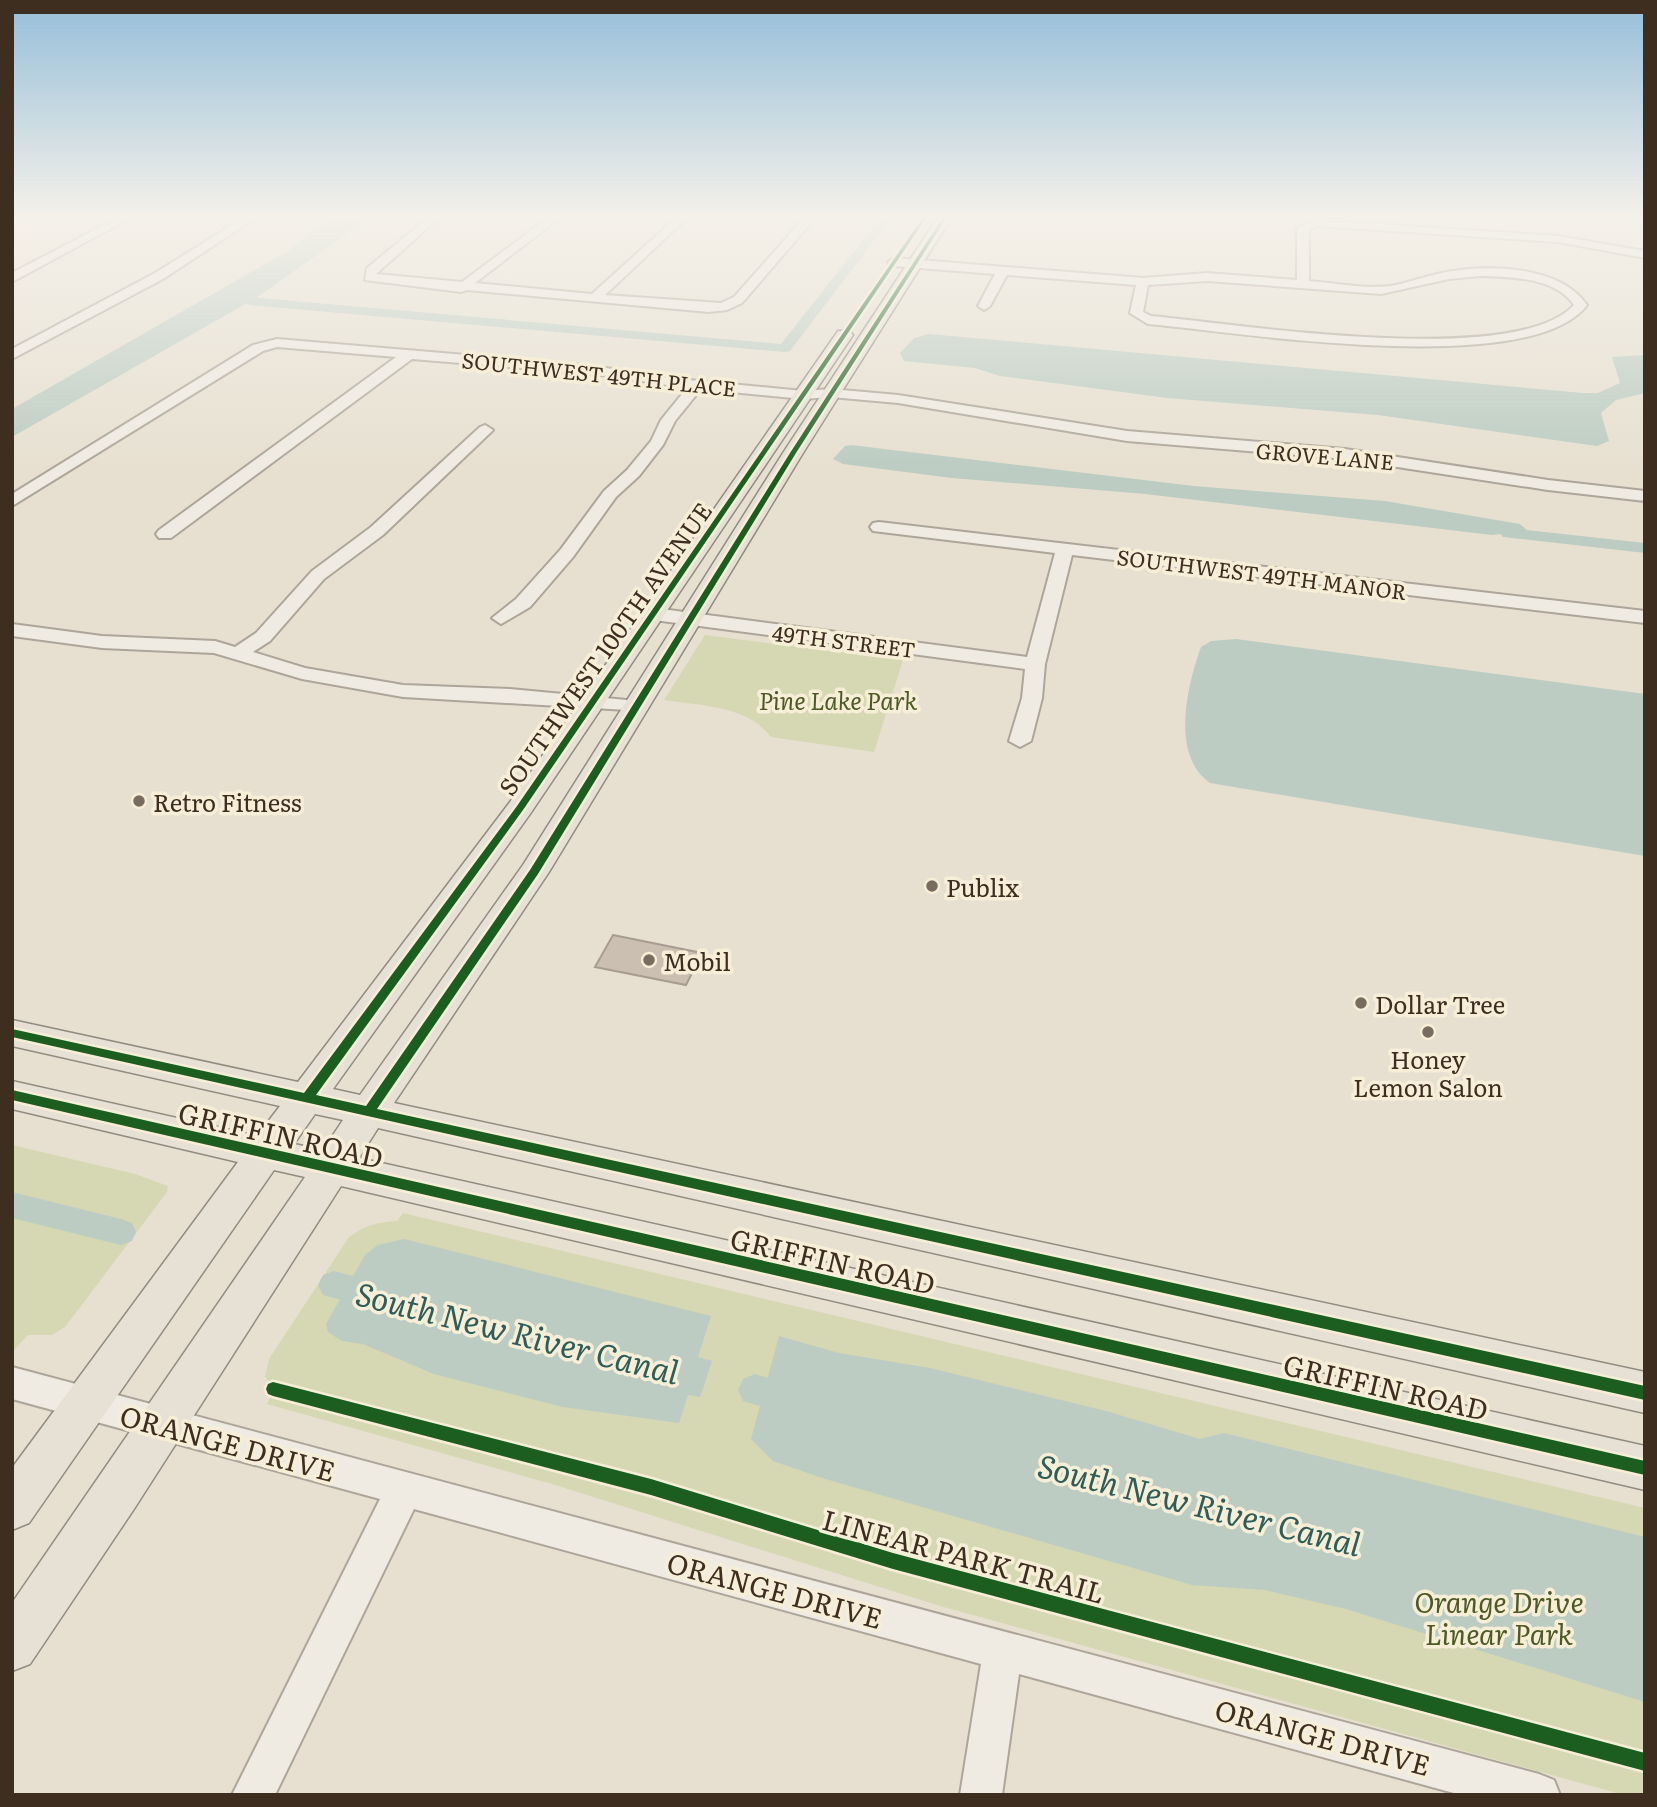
<svg xmlns="http://www.w3.org/2000/svg" width="1657" height="1807" font-family="Literata,serif">
	<style>
		.green { fill: #d6d7b3 }
		.water { fill: #bcccc2 }
		.lines { fill: none; stroke-linecap: round; stroke-linejoin: round }
		.canal { fill: #bcccc2; fill-rule: evenodd }
		.building { fill: #cbbfb2; stroke: #a89c90; stroke-width: 2 }
		.minor-casing { stroke: #ada599; stroke-width: 4 }
		.major-casing { stroke: #928b80; stroke-width: 3 }
		.minor { fill: #efebe3; fill-rule: evenodd }
		.major { fill: #e6e1d4; fill-rule: evenodd }
		.cycleway-casing { stroke: #f7eed8; stroke-width: 5 }
		.cycleway { fill: #1b5e20; fill-rule: evenodd }
		.poi-dot { fill: #786c5e; stroke: #f7eed8; stroke-width: 2.5 }
		.labels { text-anchor: middle; dominant-baseline: central; stroke-width: 7; stroke-linejoin: round; paint-order: stroke }
		.far-street-label { font-size: 21px; fill: #3d2e20; stroke: #f7eed8 }
		.street-label { font-size: 24px; fill: #3d2e20; stroke: #f7eed8 }
		.park-label { font-size: 24px; font-style: italic; fill: #4d5a26; stroke: #f7eed8 }
		.poi-label { font-size: 24px; fill: #3d2e20; stroke: #f7eed8; text-anchor: start }
		.near-street-label { font-size: 28px; fill: #3d2e20; stroke: #f7eed8 }
		.near-park-label { font-size: 28px; font-style: italic; fill: #4d5a26; stroke: #f7eed8 }
		.near-water-label { font-size: 32px; font-style: italic; fill: #2f5d5a; stroke: #f7eed8 }
	</style>
	<rect width="100%" height="100%" fill="#e7e0d1"/>
	<g class="green">
		<path d="M705 635 903 660 874 752 771 737C746 705 702 706 664 700Z"/>
		<polygon points="12,1145 135,1174 168,1186 167,1192 65,1327 52,1335 28,1335 12,1352"/>
		<path d="M403 1213 1645 1508V1795H1624L940 1606 552 1484 267 1404 277 1385 269 1382 265 1376 269 1359 349 1237C364 1226 377 1222 397 1221Z"/>
	</g>
	<g class="water">
		<polygon points="330,217 371,217 256,298 12,437 12,409 288,251"/>
		<polygon points="929,334 1583,393 1598,393 1620,383 1612,357 1645,355 1645,393 1616,400 1601,413 1609,441 1597,446 1378,415 1167,398 1000,376 975,368 904,361 900,353 914,338"/>
		<polygon points="851,445 1194,486 1385,501 1520,524 1528,531 1492,535 1145,494 952,478 843,464 833,459 845,446"/>
		<path d="M1236 639 1645 694V856L1210 783C1170 755 1187 686 1201 647L1211 641Z"/>
		<polygon points="404,1239 711,1316 698,1357 712,1361 700,1397 688,1395 679,1423 563,1407 434,1374 363,1344 342,1341 328,1332 326,1324 365,1255 378,1245"/>
		<polygon points="779,1336 839,1353 930,1368 1106,1411 1200,1439 1224,1433 1645,1537 1645,1702 1346,1609 1265,1590 1192,1585 822,1478 773,1461 751,1439"/>
	</g>
	<g class="lines">
		<g class="canal">
			<polygon points="881,217 892,217 790,351 785,352 249,305 243,301 249,297 781,344"/>
			<polygon points="1509,528 1645,543 1645,553 1503,537 1500,533 1503,529"/>
			<polygon points="12,1192 121,1219 132,1223 136,1232 132,1241 121,1245 12,1218"/>
			<polygon points="334,1271 389,1286 394,1296 389,1306 378,1310 323,1295 318,1285 323,1275"/>
			<polygon points="755,1374 808,1390 813,1401 808,1412 796,1417 743,1401 738,1390 743,1379"/>
		</g>
	</g>
	<polygon class="building" points="613,935 702,953 686,985 595,967"/>
	<g class="lines">
		<g class="minor-casing">
			<g id="minor">
				<polygon points="119,217 132,217 12,282 12,273"/>
				<polygon points="245,217 257,217 163,279 12,359 12,349 155,273"/>
				<polygon points="429,217 440,217 376,274 462,282 549,217 561,217 475,283 592,294 677,217 688,217 605,295 721,303 734,297 805,217 816,217 742,303 727,310 709,312 467,290 461,292 365,280 367,268"/>
				<path d="M1316 220 1558 236 1645 251V258L1558 242 1317 226 1309 230V281C1335 283 1364 289 1390 286 1409 283 1428 275 1447 272 1491 264 1560 266 1587 305 1530 380 1238 332 1148 324L1130 313 1136 285 1007 275 990 306 984 310 978 306 995 274 894 266 888 262 894 258 1143 278 1207 273 1297 280V228ZM1480 276C1511 277 1555 277 1574 305 1515 369 1238 324 1151 316L1143 312 1148 285 1207 281 1381 294 1449 279Z"/>
				<polygon points="277,339 595,366 658,377 803,391 831,389 898,395 1127,431 1345,449 1548,480 1645,491 1645,501 1548,490 1345,459 1127,441 898,403 831,397 803,399 701,389 675,421 663,445 639,476 616,497 573,557 530,607 501,624 492,618 516,599 561,549 604,491 627,470 651,441 661,420 687,388 595,374 412,359 171,538 159,538 156,534 159,530 396,357 277,347 263,351 12,506 12,494 253,345"/>
				<polygon points="485,425 493,430 490,433 383,535 324,579 270,641 253,652 305,668 403,685 510,689 637,701 647,707 644,711 403,697 302,679 214,653 102,648 12,636 12,624 102,636 215,641 235,647 256,633 312,571 371,527 480,427"/>
				<polygon points="879,522 1645,611 1645,623 1072,555 1045,664 1042,698 1031,741 1020,747 1009,741 1022,698 1025,669 654,620 645,614 654,608 1027,657 1055,553 873,531 870,527 873,523"/>
				<polygon points="12,1367 1539,1774 1554,1780 1560,1795 1461,1795 1019,1674 1002,1795 960,1795 981,1664 414,1509 275,1795 232,1795 380,1499 12,1399"/>
			</g>
		</g>
		<g class="major-casing">
			<path id="major" d="M938 217H952L803 453 549 872 394 1103 1645 1372V1413L378 1128 359 1158 1645 1446V1490L341 1186 134 1509 30 1664 12 1671V1603L305 1177 274 1170 29 1523 12 1530V1468L238 1162 12 1109V1081L257 1136 280 1106 12 1046V1020L298 1082 510 802 838 331H850L853 335 530 814 333 1089 360 1095 523 865 783 453ZM315 1114 343 1120 323 1150 294 1144Z"/>
		</g>
		<use href="#minor" class="minor"/>
		<use href="#major" class="major"/>
		<g class="cycleway-casing">
			<g id="cycleway">
				<polygon points="923,217 927,217 523,810 316,1095 366,1106 530,870 790,453 943,217 947,217 796,453 538,874 377,1109 1645,1386 1645,1400 12,1037 12,1029 304,1093 517,806"/>
				<polygon points="12,1090 1645,1461 1645,1475 12,1100"/>
				<polygon points="273,1382 651,1479 893,1553 1645,1753 1645,1771 893,1569 651,1495 273,1396 268,1394 266,1389 268,1384"/>
			</g>
		</g>
		<use href="#cycleway" class="cycleway"/>
	</g>
	<linearGradient id="sky" x2="0" y2="1"><stop stop-color="#96bed9"/><stop offset="0.46" stop-color="#f4f1ea"/><stop offset="1" stop-color="#f4f1ea" stop-opacity="0"/></linearGradient>
	<rect width="1657" height="470" fill="url(#sky)"/>
	<g class="poi-dot">
		<circle cx="139" cy="801" r="7"/>
		<circle cx="932" cy="886" r="7"/>
		<circle cx="649" cy="960" r="7"/>
		<circle cx="1361" cy="1003" r="7"/>
		<circle cx="1428" cy="1032" r="7"/>
	</g>
	<g class="labels">
		<g class="far-street-label">
			<text transform="translate(599 373) rotate(6)">SOUTHWEST 49TH PLACE</text>
			<text transform="translate(1325 455) rotate(5)">GROVE LANE</text>
			<text transform="translate(1262 573) rotate(7)">SOUTHWEST 49TH MANOR</text>
			<text transform="translate(844 640) rotate(7)">49TH STREET</text>
		</g>
		<g class="street-label">
			<text transform="translate(604 648) rotate(-55)">SOUTHWEST 100TH AVENUE</text>
		</g>
		<g class="park-label">
			<text x="838" y="699">Pine Lake Park</text>
		</g>
		<g class="poi-label">
			<text x="153" y="801">Retro Fitness</text>
			<text x="946" y="886">Publix</text>
			<text x="663" y="960">Mobil</text>
			<text x="1375" y="1003">Dollar Tree</text>
			<text x="1428" y="1058" text-anchor="middle">Honey<tspan x="1428" dy="28">Lemon Salon</tspan></text>
		</g>
		<g class="near-street-label">
			<text transform="translate(281 1134) rotate(13)">GRIFFIN ROAD</text>
			<text transform="translate(833 1260) rotate(13)">GRIFFIN ROAD</text>
			<text transform="translate(1386 1386) rotate(13)">GRIFFIN ROAD</text>
			<text transform="translate(228 1442) rotate(15)">ORANGE DRIVE</text>
			<text transform="translate(964 1555) rotate(15)">LINEAR PARK TRAIL</text>
			<text transform="translate(775 1589) rotate(15)">ORANGE DRIVE</text>
			<text transform="translate(1323 1736) rotate(15)">ORANGE DRIVE</text>
		</g>
		<g class="near-park-label">
			<text x="1499" y="1601">Orange Drive<tspan x="1499" dy="32">Linear Park</tspan></text>
		</g>
		<g class="near-water-label">
			<text transform="translate(518 1331) rotate(14)">South New River Canal</text>
			<text transform="translate(1200 1503) rotate(14)">South New River Canal</text>
		</g>
	</g>
	<rect width="1657" height="1807" fill="none" stroke="#3d2e20" stroke-width="28"/>
</svg>
